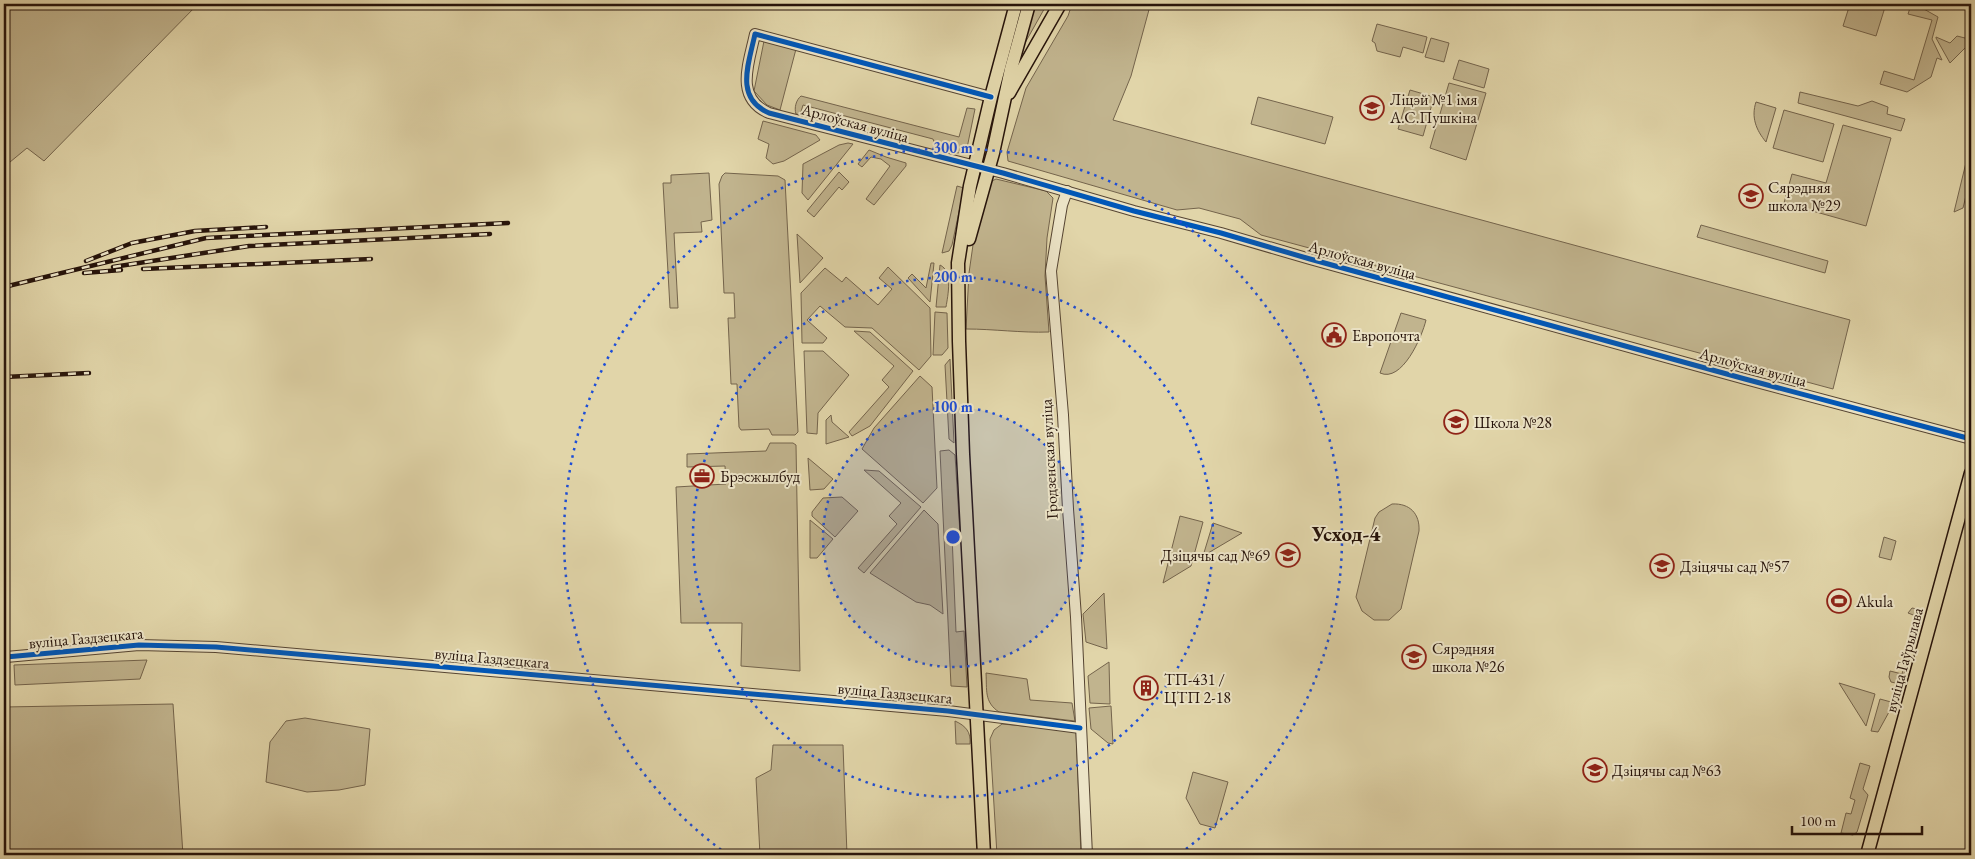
<svg xmlns="http://www.w3.org/2000/svg" width="1975" height="859" font-family="'EB Garamond',serif">
	<style>
		.green { fill: #c1b48e; stroke: #74644c }
		.lines { fill: none; stroke-linecap: round; stroke-linejoin: round }
		.minor-casing { stroke: #554432; stroke-width: 12 }
		.major-casing { stroke: #26130a; stroke-width: 15 }
		.minor { stroke: #ece4c7; stroke-width: 10 }
		.major { stroke: #e1d5a9; stroke-width: 12 }
		.rail-casing { stroke: #26130a; stroke-width: 4.5 }
		.rail { stroke: #ece4c7; stroke-width: 2.5; stroke-dasharray: 8; stroke-linecap: butt }
		.cycleway-casing { stroke: #ece4c7; stroke-width: 8 }
		.cycleway { stroke: #0057b8; stroke-width: 5 }
		.ring { fill: none; stroke: #1d4ed8; stroke-width: 2.5; stroke-dasharray: 2.5 5 }
		.labels { text-anchor: middle; dominant-baseline: central; stroke-width: 4; stroke-linejoin: round; paint-order: stroke }
		.poi-label { font-size: 16px; fill: #26130a; stroke: #ece4c7; text-anchor: start }
		.street-label { font-size: 16px; fill: #26130a; stroke: #ece4c7 }
		.district-label { font-size: 21px; font-weight: bold; fill: #26130a; stroke: #ece4c7 }
		.centre { fill: #1d4ed8; stroke: #ece4c7; stroke-width: 2.5 }
		.ring-label { font-size: 15px; text-anchor: middle; font-weight: bold; fill: #1d4ed8; stroke: #ece4c7; stroke-width: 4; stroke-linejoin: round; paint-order: stroke }
	</style>
	<rect width="100%" height="100%" fill="#e1d5a9"/>
	<filter id="stains"><feTurbulence type="fractalNoise" baseFrequency=".004" numOctaves="4"/><feColorMatrix values="0 0 0 0 .2 0 0 0 0 .09 0 0 0 0 .02 0 0 0 .5 -.17"/></filter>
	<radialGradient id="worn" r=".72"><stop offset=".6" stop-color="#630" stop-opacity="0"/><stop offset="1" stop-color="#630" stop-opacity=".3"/></radialGradient>
	<g class="green">
		<polygon points="4,4 198,4 44,161 27,148 4,167"/>
		<polygon points="1030,4 1047,4 1012,66"/>
		<polygon points="1072,4 1153,4 1150,6 1131,76 1113,120 1850,320 1833,389 1261,235 1240,219 1199,208 1177,210 1008,161 1007,152 1026,88 1068,16"/>
		<polygon points="1850,4 1886,4 1876,36 1843,26"/>
		<polygon points="1915,4 1938,17 1932,39 1942,60 1937,58 1931,77 1907,92 1880,84 1884,71 1914,80 1932,20 1908,14 1910,8"/>
		<polygon points="1377,24 1427,37 1423,53 1403,47 1400,57 1377,51 1375,43 1372,41"/>
		<polygon points="1957,36 1969,39 1967,46 1950,63 1936,38 1936,37 1950,43"/>
		<polygon points="1431,38 1449,43 1444,62 1425,57"/>
		<polygon points="764,41 796,49 780,110 767,105 754,91"/>
		<polygon points="1459,60 1489,69 1484,88 1453,79"/>
		<polygon points="1449,83 1486,93 1466,160 1430,148"/>
		<polygon points="1410,90 1434,97 1423,136 1398,129"/>
		<polygon points="1800,92 1858,106 1872,101 1888,107 1887,114 1905,119 1901,131 1798,103"/>
		<path d="M801 96 959 137 967 108 975 109 967 148C960 158 946 150 936 147L933 139 803 105 800 115 796 114C794 108 796 100 801 96Z"/>
		<polygon points="1258,97 1333,117 1325,144 1251,124"/>
		<path d="M1756 102 1776 108 1766 142C1756 130 1751 117 1756 102Z"/>
		<polygon points="1784,110 1834,124 1823,162 1773,148"/>
		<polygon points="763,121 816,135 820,140 784,161 773,164 766,158 769,144 758,139"/>
		<polygon points="1843,125 1891,138 1866,226 1784,203 1792,174 1826,183"/>
		<polygon points="1971,142 1971,175 1963,208 1954,212"/>
		<polygon points="848,143 853,144 808,200 802,193 803,164 839,145"/>
		<polygon points="869,150 886,157 906,163 906,166 874,205 866,199 890,166 881,159 871,157 862,167 858,164"/>
		<polygon points="839,172 849,182 842,190 839,187 814,217 807,211"/>
		<polygon points="709,173 712,220 701,222 702,232 674,233 678,308 670,308 663,183 671,183 671,175"/>
		<polygon points="725,173 778,176 785,180 798,432 795,435 772,435 769,429 741,430 739,427 737,384 731,384 728,318 735,318 734,293 724,293 719,184 722,176"/>
		<path d="M996 179 1046 191 1053 198 1047 238 1045 276 1049 332C1021 333 994 329 966 329L969 273 975 231 988 183Z"/>
		<polygon points="957,186 964,188 952,245 949,251 942,253"/>
		<polygon points="1701,225 1828,261 1825,273 1697,237"/>
		<polygon points="797,234 823,258 800,283"/>
		<polygon points="931,263 934,263 930,302 908,278 912,274 926,288"/>
		<path d="M940 265C953 271 948 295 946 307H936Z"/>
		<polygon points="888,267 930,308 931,356 919,370 872,328 845,327 820,306 807,320 827,338 823,343 802,343 801,293 825,268 842,282 846,277 878,305 892,289 879,278"/>
		<polygon points="935,312 947,313 948,348 942,355 933,355"/>
		<path d="M1401 313 1426 320C1422 337 1402 383 1380 373Z"/>
		<polygon points="854,331 870,332 913,371 870,426 852,436 849,432 889,387 882,380 894,366"/>
		<polygon points="804,351 823,351 849,375 818,413 817,434 807,433"/>
		<polygon points="950,359 954,443 949,439 945,365"/>
		<polygon points="920,376 932,387 937,488 923,503 862,449 874,428"/>
		<polygon points="831,415 832,422 849,437 826,444 826,420"/>
		<polygon points="770,443 793,443 796,445 800,671 741,666 742,623 681,623 676,487 726,484 725,466 687,467 687,454 766,451"/>
		<polygon points="949,450 955,455 960,534 952,535 956,632 964,631 967,687 951,686 940,451"/>
		<polygon points="808,458 833,479 824,489 810,490"/>
		<polygon points="864,470 879,471 921,507 864,573 858,568 897,524 889,516 901,503"/>
		<polygon points="842,497 858,511 835,537 812,516 812,512 823,498"/>
		<path d="M1392 504C1410 503 1420 514 1419 531L1401 609 1389 620H1374L1362 611 1356 597 1375 518 1379 512Z"/>
		<polygon points="924,510 938,524 943,614 930,605 916,602 870,573"/>
		<polygon points="1180,516 1203,522 1191,566 1163,583"/>
		<polygon points="810,520 833,539 817,558 810,558"/>
		<polygon points="1213,523 1242,533 1203,556"/>
		<polygon points="1884,537 1896,541 1891,560 1879,557"/>
		<polygon points="1104,593 1107,649 1086,642 1083,614"/>
		<polygon points="1912,608 1917,609 1920,612 1902,682 1900,684 1891,682 1889,677 1890,671 1902,674 1916,616 1908,613"/>
		<polygon points="147,660 140,679 15,685 14,665"/>
		<polygon points="1109,662 1110,704 1090,703 1088,676"/>
		<path d="M986 673 1027 679 1030 700 1072 703 1075 721 999 712C984 702 987 690 986 673Z"/>
		<polygon points="1839,683 1875,694 1866,726"/>
		<polygon points="1880,699 1891,702 1889,712 1878,732 1871,731"/>
		<polygon points="173,704 183,855 4,855 4,707"/>
		<polygon points="1111,706 1113,744 1108,743 1091,729 1089,708"/>
		<polygon points="305,718 370,729 365,785 339,790 307,792 266,782 270,742 286,721"/>
		<path d="M955 721C966 726 971 732 970 744H956Z"/>
		<polygon points="1002,724 1076,731 1081,855 997,855 990,739 994,730"/>
		<polygon points="773,745 843,745 847,855 760,855 756,778 771,770"/>
		<polygon points="1860,763 1870,766 1863,789 1868,795 1858,829 1857,832 1853,835 1841,833 1846,813 1851,814 1855,800 1850,798"/>
		<polygon points="1193,772 1228,782 1215,828 1200,824 1186,798"/>
	</g>
	<g class="lines">
		<g class="minor-casing">
			<g id="minor">
				<path d="M991 97 755 34C749 63 734 98 769 113L1003 173 1134 211 1221 233 1310 259 1745 379 1971 439"/>
				<polyline points="1067,191 1062,205 1051,271 1063,415 1068,509 1076,617 1087,855"/>
				<polyline points="6,657 139,645 216,647 948,711 1080,728"/>
			</g>
		</g>
		<g class="major-casing">
			<g id="major">
				<polyline points="1009,93 1060,4"/>
				<polyline points="969,239 993,153 1011,69 1029,4"/>
				<polyline points="984,855 963,454 959,341 958,263 970,186 991,97 1016,4"/>
				<polyline points="1867,855 1971,473"/>
			</g>
		</g>
		<use href="#minor" class="minor"/>
		<use href="#major" class="major"/>
		<g class="rail-casing">
			<g id="rail">
				<polyline points="86,261 132,243 195,231 266,227"/>
				<polyline points="113,267 249,246 490,234"/>
				<polyline points="143,269 371,259"/>
				<polyline points="84,273 121,270"/>
				<polyline points="4,287 206,238 508,223"/>
				<polyline points="4,377 89,373"/>
				<polyline points="4,403 5,403"/>
			</g>
		</g>
		<use href="#rail" class="rail"/>
		<g class="cycleway-casing">
			<g id="cycleway">
				<path d="M991 97 755 34C749 63 734 98 769 113L1003 173 1134 211 1221 233 1310 259 1745 379 1971 439"/>
				<polyline points="6,657 139,645 216,647 948,711 1080,728"/>
			</g>
		</g>
		<use href="#cycleway" class="cycleway"/>
	</g>
	<circle cx="953" cy="537" r="130" fill="#1d4ed8" fill-opacity=".12"/>
	<g class="ring">
		<circle cx="953" cy="537" r="130"/>
		<circle cx="953" cy="537" r="260"/>
		<path d="M727 854A389 389 0 1 1 1179 854"/>
	</g>
	<defs>
		<g id="school-ring" transform="scale(1.25)"><circle r="9.5" fill="#ece4c7" stroke="#8f2418" stroke-width="1.5"/><path d="M0-5L7-2L0 1L-7-2ZM-4 1L0 2.5L4 1V4Q0 6-4 4Z" fill="#8f2418"/></g>
		<g id="civic-ring" transform="scale(1.25)"><circle r="9.5" fill="#ece4c7" stroke="#8f2418" stroke-width="1.5"/><path d="M-.6-6.5H3V-4.5H.6V-3L4-1V1h2V6H-6V1h2V-1L-.6-3ZM-1.2 2.5V6h2.4V2.5Z" fill="#8f2418"/></g>
		<g id="office-ring" transform="scale(1.25)"><circle r="9.5" fill="#ece4c7" stroke="#8f2418" stroke-width="1.5"/><path d="M-6-3h4V-5.5h4V-3h4V5H-6ZM-1-4.5V-3h2v-1.5ZM-6 0V1H6V0Z" fill="#8f2418"/></g>
		<g id="stadium-ring" transform="scale(1.25)"><circle r="9.5" fill="#ece4c7" stroke="#8f2418" stroke-width="1.5"/><path d="M0-5a6.5 5 0 1 0 0 10a6.5 5 0 1 0 0-10ZM-3.5-1.8h7v3.6h-7Z" fill="#8f2418"/></g>
		<g id="building-ring" transform="scale(1.25)"><circle r="9.5" fill="#ece4c7" stroke="#8f2418" stroke-width="1.5"/><path d="M-4-6H4V6H1V3H-1V6H-4ZM-2.5-4.3h1.7v1.8h-1.7ZM.8-4.3h1.7v1.8H.8ZM-2.5-1h1.7V.8h-1.7ZM.8-1h1.7V.8H.8Z" fill="#8f2418"/></g>
	</defs>
	<g fill-rule="evenodd">
		<use href="#school-ring" x="1372" y="108"/>
		<use href="#school-ring" x="1751" y="196"/>
		<use href="#civic-ring" x="1334" y="335"/>
		<use href="#school-ring" x="1456" y="422"/>
		<use href="#office-ring" x="702" y="476"/>
		<use href="#school-ring" x="1288" y="555"/>
		<use href="#school-ring" x="1662" y="566"/>
		<use href="#stadium-ring" x="1839" y="601"/>
		<use href="#school-ring" x="1414" y="657"/>
		<use href="#building-ring" x="1146" y="688"/>
		<use href="#school-ring" x="1595" y="770"/>
	</g>
	<g class="labels">
		<g class="poi-label">
			<text x="1390" y="99">Ліцэй №1 імя<tspan x="1390" dy="18">А.С.Пушкіна</tspan></text>
			<text x="1768" y="187">Сярэдняя<tspan x="1768" dy="18">школа №29</tspan></text>
			<text x="1352" y="335">Европочта</text>
			<text x="1474" y="422">Школа №28</text>
			<text x="720" y="476">Брэсжылбуд</text>
			<text x="1270" y="555" text-anchor="end">Дзіцячы сад №69</text>
			<text x="1680" y="566">Дзіцячы сад №57</text>
			<text x="1856" y="601">Akula</text>
			<text x="1432" y="648">Сярэдняя<tspan x="1432" dy="18">школа №26</tspan></text>
			<text x="1164" y="679">ТП-431 /<tspan x="1164" dy="18">ЦТП 2-18</tspan></text>
			<text x="1612" y="770">Дзіцячы сад №63</text>
		</g>
		<g class="street-label">
			<text transform="translate(855 123) rotate(15)">Арлоўская вуліца</text>
			<text transform="translate(1362 260) rotate(15)">Арлоўская вуліца</text>
			<text transform="translate(1753 367) rotate(15)">Арлоўская вуліца</text>
			<text transform="translate(1049 459) rotate(-93)">Гродзенская вуліца</text>
			<text transform="translate(86 638) rotate(-5)">вуліца Газдзецкага</text>
			<text transform="translate(492 658) rotate(5)">вуліца Газдзецкага</text>
			<text transform="translate(1904 660) rotate(-75)">вуліца Гаўрылава</text>
			<text transform="translate(895 693) rotate(5)">вуліца Газдзецкага</text>
		</g>
		<g class="district-label">
			<text x="1346" y="533">Усход-4</text>
		</g>
	</g>
	<circle cx="953" cy="537" r="8" class="centre"/>
	<g class="ring-label">
		<text x="953" y="153">300 m</text>
		<text x="953" y="282">200 m</text>
		<text x="953" y="412">100 m</text>
	</g>
	<rect width="1975" height="859" fill="none" stroke="#e1d5a9" stroke-width="20"/>
	<rect x="5" y="5" width="1965" height="849" fill="none" stroke="#26130a" stroke-width="2.5"/>
	<rect x="10" y="10" width="1955" height="839" fill="none" stroke="#26130a"/>
	<path d="M1792 826v8h130v-8" fill="none" stroke="#26130a" stroke-width="2.5"/>
	<text x="1800" y="826" font-size="15" fill="#26130a" stroke="#ece4c7" stroke-width="4" paint-order="stroke">100 m</text>
	<rect width="100%" height="100%" filter="url(#stains)"/>
	<rect width="100%" height="100%" fill="url(#worn)"/>
</svg>
